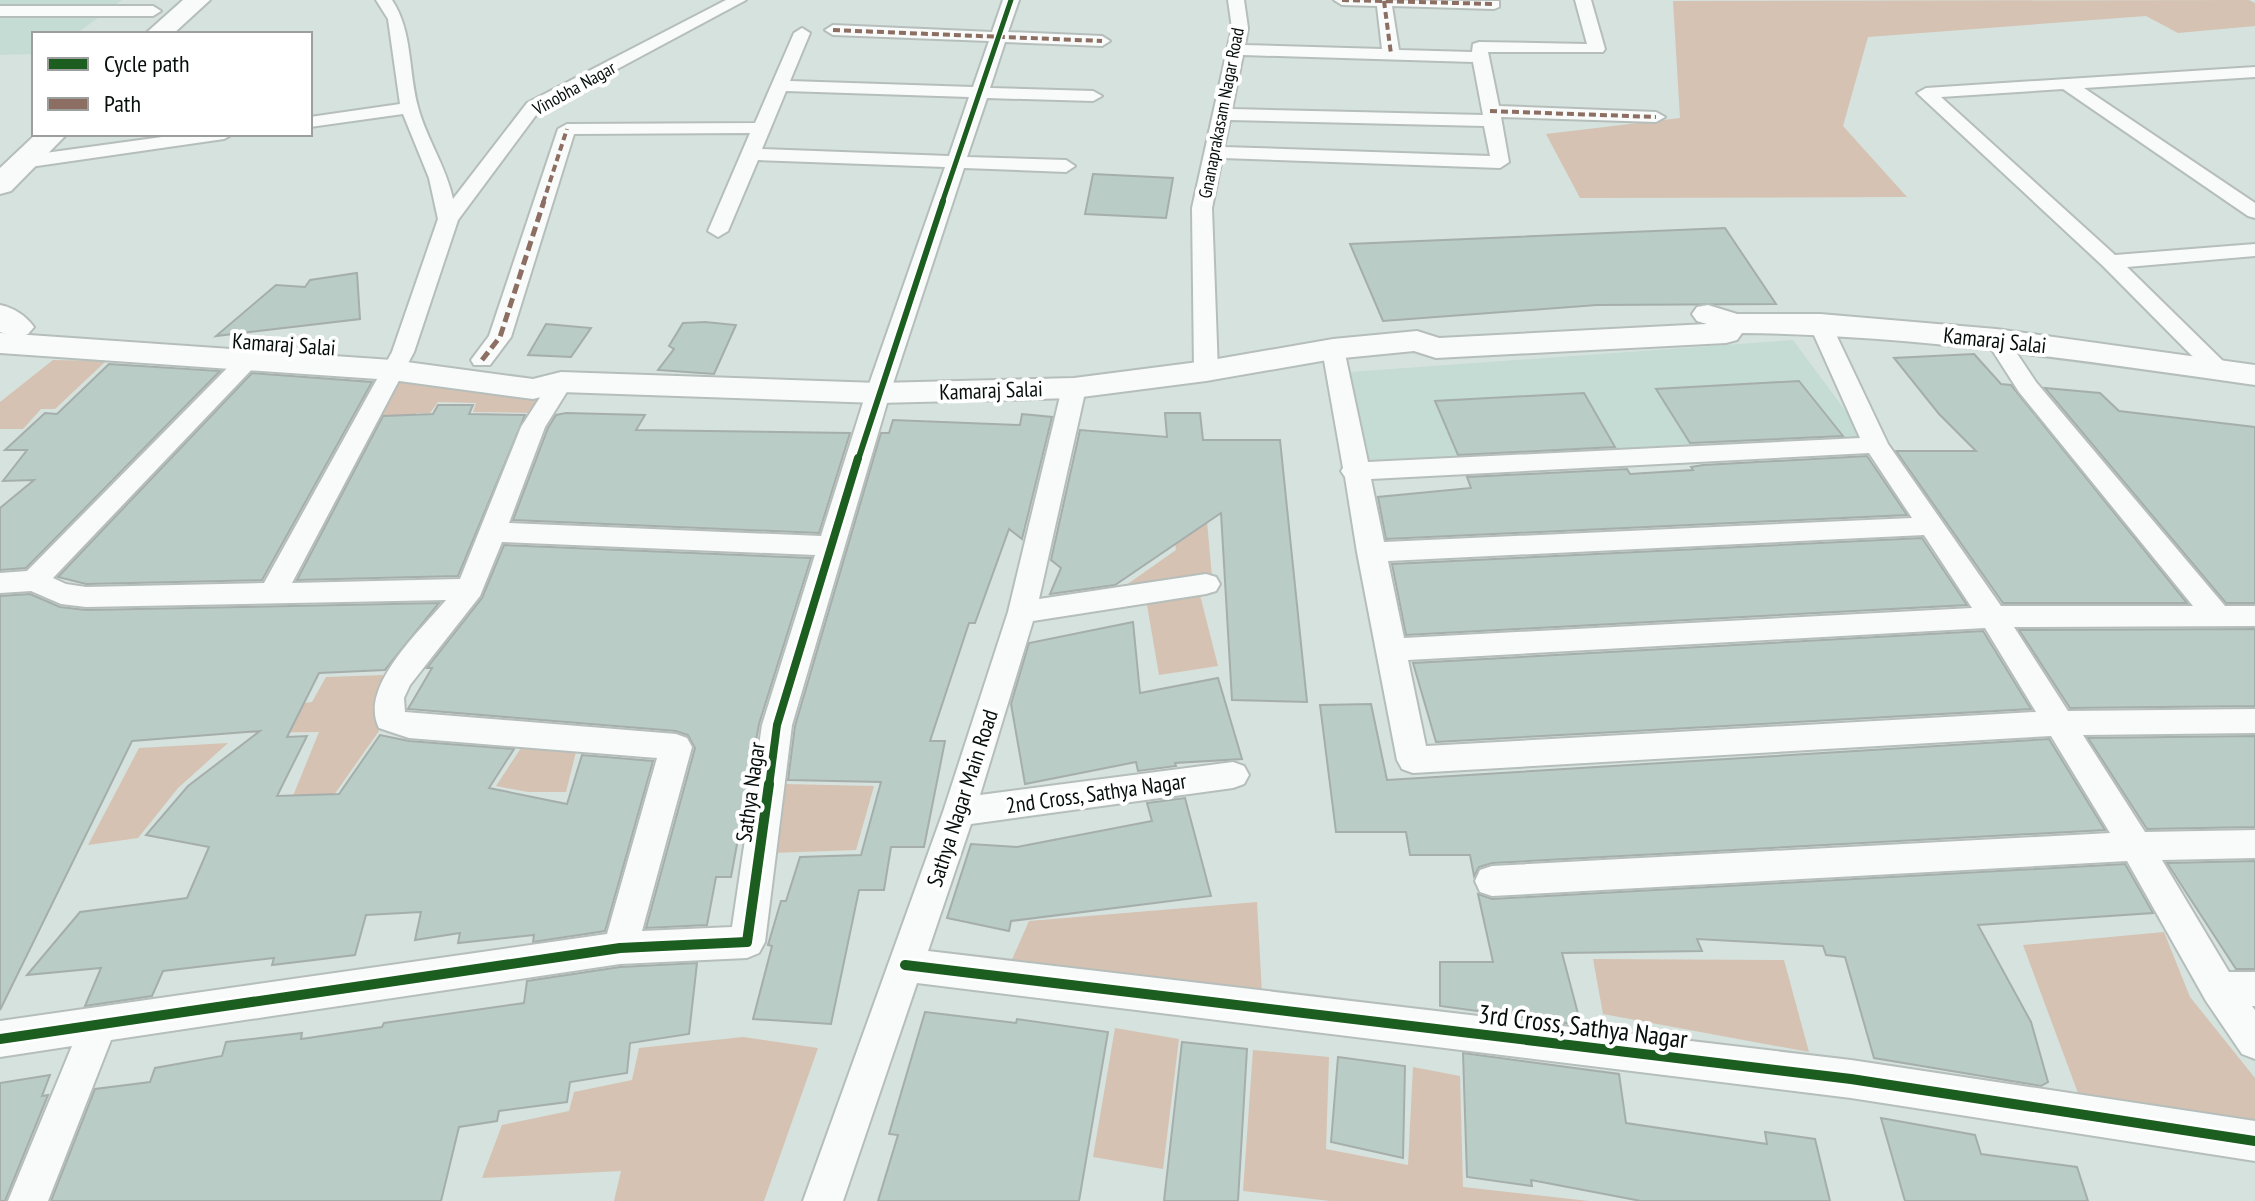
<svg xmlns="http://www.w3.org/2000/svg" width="2255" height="1201" font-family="'PT Sans Narrow',sans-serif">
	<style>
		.built { fill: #c5dcd4 }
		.green { fill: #d5c2b2 }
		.building { fill: #b9ccc6; stroke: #a5aeab; stroke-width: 2 }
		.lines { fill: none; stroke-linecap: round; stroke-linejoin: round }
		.street-casing { stroke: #b5bebb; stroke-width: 4 }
		.secondary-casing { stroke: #b5bebb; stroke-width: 4 }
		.highway-casing { stroke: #b5bebb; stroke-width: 4 }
		.street { fill: #f9fbfa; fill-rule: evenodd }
		.secondary { fill: #f9fbfa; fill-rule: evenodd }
		.highway { fill: #f9fbfa; fill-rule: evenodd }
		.quiet-far1 { stroke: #8d6e63; stroke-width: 4; stroke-dasharray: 7 4; stroke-linecap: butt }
		.quiet { stroke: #8d6e63; stroke-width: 5; stroke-dasharray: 10 5; stroke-linecap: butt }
		.cycleway-far3-casing { stroke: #fff; stroke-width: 8 }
		.cycleway-far2-casing { stroke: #fff; stroke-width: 10 }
		.cycleway-far1-casing { stroke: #fff; stroke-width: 13 }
		.cycleway-casing { stroke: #fff; stroke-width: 15 }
		.cycleway-far3 { stroke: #1b5e20; stroke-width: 5 }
		.cycleway-far2 { stroke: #1b5e20; stroke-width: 6 }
		.cycleway-far1 { stroke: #1b5e20; stroke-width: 8 }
		.cycleway { stroke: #1b5e20; stroke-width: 10 }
		.labels { text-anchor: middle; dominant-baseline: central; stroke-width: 8; stroke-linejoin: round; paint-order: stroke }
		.far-street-label { font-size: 18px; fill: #070f0c; stroke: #fff }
		.street-label { font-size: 22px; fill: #070f0c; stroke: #fff }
		.near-street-label { font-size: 26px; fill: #070f0c; stroke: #fff }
	</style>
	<rect width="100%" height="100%" fill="#d6e2de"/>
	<g class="built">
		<polygon points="0,0 122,0 76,34 34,34 34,54 0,55"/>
		<polygon points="1793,340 1865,437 1368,463 1350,372"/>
	</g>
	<g class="green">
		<polygon points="2249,0 2255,3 2255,26 2178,33 2146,16 1868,37 1843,126 1907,197 1580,198 1546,134 1680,118 1673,1"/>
		<polygon points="53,360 106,361 55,409 41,409 23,429 0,429 0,402"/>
		<polygon points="393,379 545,397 536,413 473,412 476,403 438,402 430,413 416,413 400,443 359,443"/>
		<polygon points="1207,521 1212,577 1119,590 1176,550 1173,527"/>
		<polygon points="1199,591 1218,666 1159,675 1147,605"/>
		<polygon points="385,675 373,708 379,731 315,822 282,823 319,732 243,733 237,711 312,702 326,677"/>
		<polygon points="525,742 577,748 566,792 528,792 496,786"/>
		<polygon points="228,743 178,788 138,838 88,845 139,748"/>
		<polygon points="784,784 874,786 856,850 772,853"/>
		<polygon points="1257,902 1262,994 1010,964 1029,921"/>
		<polygon points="2164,932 2190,997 2255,1078 2255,1125 2078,1093 2023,945"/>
		<polygon points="1593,959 1784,960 1809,1052 1603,1014"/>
		<polygon points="1115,1028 1179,1039 1163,1169 1093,1157"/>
		<polygon points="743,1037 818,1048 764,1201 614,1201 621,1171 482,1178 502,1125 569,1111 574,1092 632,1080 639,1048"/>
		<polygon points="1253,1050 1329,1057 1326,1149 1408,1165 1413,1067 1460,1076 1463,1187 1589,1201 1330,1201 1243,1191"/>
	</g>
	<g class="building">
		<polygon points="1093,174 1173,178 1166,218 1085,214"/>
		<polygon points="1725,228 1776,304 1597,305 1383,321 1350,244"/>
		<polygon points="357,273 360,319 216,336 276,285 305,287 310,280"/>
		<polygon points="705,322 736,325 714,374 658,370 674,349 669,346 683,323"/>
		<polygon points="546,324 591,328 571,357 528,355"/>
		<polygon points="1974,354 2001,384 2011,385 2187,603 2003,603 1896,451 1976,451 1939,414 1894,358"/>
		<polygon points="109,364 220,371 26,568 0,570 0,508 34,480 3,481 27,450 5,450 45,413 57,414"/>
		<polygon points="252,373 372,382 262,580 86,584 58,577"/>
		<polygon points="1799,381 1843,436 1690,443 1656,389"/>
		<polygon points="2045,388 2100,393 2119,411 2255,427 2255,603 2226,603"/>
		<polygon points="1584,393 1615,447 1458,455 1435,401"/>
		<polygon points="438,405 473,405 469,414 525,415 458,576 297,580 383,416 433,414"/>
		<polygon points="566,413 645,415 636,430 850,433 819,533 513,520 548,428 556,415"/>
		<polygon points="1165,413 1200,413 1203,440 1280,440 1307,702 1232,700 1221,513 1115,585 1050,594 1061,568 1051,560 1080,430 1167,437"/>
		<polygon points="1022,414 1052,417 1022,539 1009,529 975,623 969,623 930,741 945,741 924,847 891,847 884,890 859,890 831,1024 753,1019 772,946 768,945 781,901 786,901 800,857 861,855 881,782 788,780 795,726 881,433 889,433 893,420 1020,425"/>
		<polygon points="1867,456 1907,515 1386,539 1378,497 1471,488 1467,477 1627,469 1630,474 1693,470 1691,467 1703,465"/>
		<polygon points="1922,538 1967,605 1406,635 1392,564"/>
		<polygon points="504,545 811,558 759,724 731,877 716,877 707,925 646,928 695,748 688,735 676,731 408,709 432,668 427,668 482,598"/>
		<polygon points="30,594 60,607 86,610 439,603 385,670 319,673 287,737 307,736 277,796 339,794 380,735 409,741 514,749 489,788 567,804 582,755 653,761 605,931 533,942 534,935 458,943 460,933 415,940 421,912 366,915 355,955 272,965 274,958 163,971 152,996 85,1006 101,968 27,975 80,912 187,898 209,847 146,835 188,786 260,731 132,741 0,1010 0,596"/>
		<polygon points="1133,622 1140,693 1218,678 1242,759 1175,763 1176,766 1138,771 1136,762 1025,784 1011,704 1029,643"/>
		<polygon points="2255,629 2255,706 2070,708 2019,630"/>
		<polygon points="1983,631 2031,709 1436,742 1413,663"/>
		<polygon points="1371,704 1387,780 2049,739 2105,830 1492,863 1479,867 1474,876 1470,855 1410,855 1406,832 1336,832 1320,705"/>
		<polygon points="2255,736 2255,827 2147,829 2088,738"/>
		<polygon points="1185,798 1211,896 1011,921 1009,931 947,918 971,844 1017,847 1152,821 1147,803"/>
		<polygon points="2255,861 2255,969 2236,969 2167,863"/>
		<polygon points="2125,864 2153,913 1978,925 2031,1022 2048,1082 2041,1086 1874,1058 1845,957 1826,955 1823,946 1697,939 1702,951 1562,953 1581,1025 1440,1006 1440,962 1493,962 1478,894 1492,899"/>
		<polygon points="697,963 689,1034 630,1043 627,1073 570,1082 567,1102 499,1111 497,1121 459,1127 441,1201 51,1201 95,1089 150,1082 155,1068 222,1056 226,1042 302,1033 301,1039 382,1027 384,1023 524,1003 527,981 620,967"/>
		<polygon points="925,1012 1016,1023 1017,1019 1108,1032 1079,1201 878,1201 898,1135 889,1134"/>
		<polygon points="1182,1042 1247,1049 1238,1201 1164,1201"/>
		<polygon points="1463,1053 1619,1074 1626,1123 1767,1144 1765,1132 1815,1139 1830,1201 1641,1201 1531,1180 1532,1186 1467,1177"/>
		<polygon points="1338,1057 1405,1066 1403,1158 1331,1142"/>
		<polygon points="50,1075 42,1096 48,1095 5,1201 0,1201 0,1083"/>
		<polygon points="1881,1118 1975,1135 1981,1154 2077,1167 2088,1201 1905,1201"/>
	</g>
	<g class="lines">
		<g class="street-casing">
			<g id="street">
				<path d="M376 0H392C413 32 408 70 418 107 426 138 446 166 453 199L527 103 726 0H746L539 111 458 220 414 352 292 583 460 579 521 427 553 377H569L573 382 545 427 509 523 821 536 866 393 945 167 758 160 728 231 718 237 708 231 750 133 574 134 511 337 490 365H474L471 360 489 336 558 129 567 124 755 123 794 33 802 28 810 33 790 81 973 87 989 41 833 35 825 30 833 25 992 32 1003 0H1019L1008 32 1102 36 1110 41 1102 46 1005 42 990 88 1093 91 1102 96 1093 101 987 98 967 157 1066 160 1075 166 1066 172 964 168 890 393 792 725 765 942 759 953 747 958 620 964 111 1040 48 1201H8L72 1046 0 1057V1021L607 934 657 758 409 738 379 728C358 687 421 630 446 600L86 607 61 604 31 591 0 593V573L27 571 242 353H258L261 358 258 363 53 578 66 584 86 587 264 583 392 352 438 219 429 178 403 114 310 127V117L400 104 388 19ZM786 91 969 97 949 156 762 149ZM502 542 815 555 762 725 732 927 642 931 692 747 687 738 676 734 405 712 404 698 410 685 480 596Z"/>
				<path d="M1228 0H1244L1248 28 1245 45 1382 49 1377 6 1342 5 1334 0 1499 1V7L1494 9 1392 6 1399 50 1472 52 1473 44 1479 42 1587 44 1575 0H1591L1605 49 1603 52H1488L1499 106 1656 112 1665 117 1656 122 1501 117 1509 162 1500 168 1222 158 1212 208 1218 371 1214 376H1198L1194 371 1192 208 1232 28ZM1243 55 1473 62 1483 115 1232 109ZM1230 120 1484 126 1490 156 1224 147Z"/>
				<polygon points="0,6 153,6 161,11 153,16 0,16"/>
				<polygon points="2255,67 2255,77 2084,88 2255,203 2255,218 2248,216 2063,89 1941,97 2115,255 2255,244 2255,256 2127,267 2226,364 2230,369 2226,374 2210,374 2103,266 1917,93 1926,88"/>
				<polygon points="184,134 233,134 224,139 23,168 14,162 23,156"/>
				<path d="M1820 317 1831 324 1888 444 2001 606H2193L2019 392 1985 339 1988 334H2004L2036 382 2225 606H2255V626L2014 627 2068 711 2255 709V733L2083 735 2145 832 2255 830V858L2162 860 2229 972H2255V1006H2252L2255 1010V1059L2242 1054 2206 1001 2127 861 1492 896 1480 892 1475 881 1480 870 1492 866 2110 833 2051 736 1413 773 1402 769 1397 760 1357 552 1345 477 1341 471 1343 468 1322 349 1325 344H1341L1344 349 1368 462 1860 438 1809 324ZM1869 453 1912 518 1384 542 1371 479ZM1924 535 1972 608 1404 638 1388 561ZM1985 628 2036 712 1426 746 1408 660Z"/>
				<polygon points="1074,381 1082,383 1086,388 1039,599 1206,574 1216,577 1220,584 1216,591 1206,594 1033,621 980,795 1233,762 1244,766 1249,775 1244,784 1233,788 971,824 928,951 1851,1060 2255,1121 2255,1161 1851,1098 917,983 843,1201 803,1201 943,812 1008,612 1062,388 1066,383"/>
			</g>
		</g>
		<g class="secondary-casing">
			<path id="secondary" d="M1708 305 1737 314H1820L1996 329 2255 365V385C2085 361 1915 335 1742 333L1737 340 1726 343 1436 358 1414 351 1333 359 1206 381 1074 398 878 403 561 392 533 399 392 380 0 353V333L392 360 533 379 561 372 878 383 1074 378 1206 361 1333 339 1417 331 1439 338 1707 324 1697 321 1692 314 1697 307Z"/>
		</g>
		<g class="highway-casing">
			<g id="highway">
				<polygon points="183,0 210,0 173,34 145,34"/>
				<polygon points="36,134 67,134 11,191 0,194 0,168"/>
				<path d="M0 305C14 308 25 315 34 327L28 334 16 338 0 332Z"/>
			</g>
		</g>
		<use href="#street" class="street"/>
		<use href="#secondary" class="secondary"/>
		<use href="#highway" class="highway"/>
		<g class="quiet-far1">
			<polyline points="1342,0 1494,4"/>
			<polyline points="1384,1 1391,54"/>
			<polyline points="833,30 1102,41"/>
			<polyline points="1490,111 1656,117"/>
			<polyline points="543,203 567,129"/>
		</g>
		<polyline class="quiet" points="482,360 500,337 544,201"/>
		<g class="cycleway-far3-casing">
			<polyline id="cycleway-far3" points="942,203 1011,0"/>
		</g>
		<g class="cycleway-far2-casing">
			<polyline id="cycleway-far2" points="858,460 943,201"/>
		</g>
		<g class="cycleway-far1-casing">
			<polyline id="cycleway-far1" points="769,786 777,725 858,458"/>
		</g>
		<g class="cycleway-casing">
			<g id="cycleway">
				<polyline points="905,965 1851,1079 2255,1141"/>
				<polyline points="0,1039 620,948 747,942 769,784"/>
			</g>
		</g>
		<use href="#cycleway-far3" class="cycleway-far3"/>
		<use href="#cycleway-far2" class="cycleway-far2"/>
		<use href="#cycleway-far1" class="cycleway-far1"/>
		<use href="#cycleway" class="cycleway"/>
	</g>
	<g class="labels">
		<g class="far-street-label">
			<text transform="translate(574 88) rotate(-29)">Vinobha Nagar</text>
			<text transform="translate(1221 113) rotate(-79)">Gnanaprakasam Nagar Road</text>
		</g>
		<g class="street-label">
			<text transform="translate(1995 340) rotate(6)">Kamaraj Salai</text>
			<text transform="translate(284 344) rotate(4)">Kamaraj Salai</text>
			<text transform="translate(991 390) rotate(-2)">Kamaraj Salai</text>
			<text transform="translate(750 792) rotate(-82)">Sathya Nagar</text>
			<text transform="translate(1096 793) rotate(-8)">2nd Cross, Sathya Nagar</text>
			<text transform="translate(962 798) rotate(-72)">Sathya Nagar Main Road</text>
		</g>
		<g class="near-street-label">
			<text transform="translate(1583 1026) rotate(7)">3rd Cross, Sathya Nagar</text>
		</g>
	</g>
	<rect x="32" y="32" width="280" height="104" fill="#ffffff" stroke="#9c9f9e" stroke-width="2"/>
	<rect x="48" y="58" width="40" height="12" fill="#1b5e20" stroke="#9c9f9e" stroke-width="2"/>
	<text x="104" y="72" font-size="24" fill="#070f0c">Cycle path</text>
	<rect x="48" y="98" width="40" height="12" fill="#8d6e63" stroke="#9c9f9e" stroke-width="2"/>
	<text x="104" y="112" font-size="24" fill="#070f0c">Path</text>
</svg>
